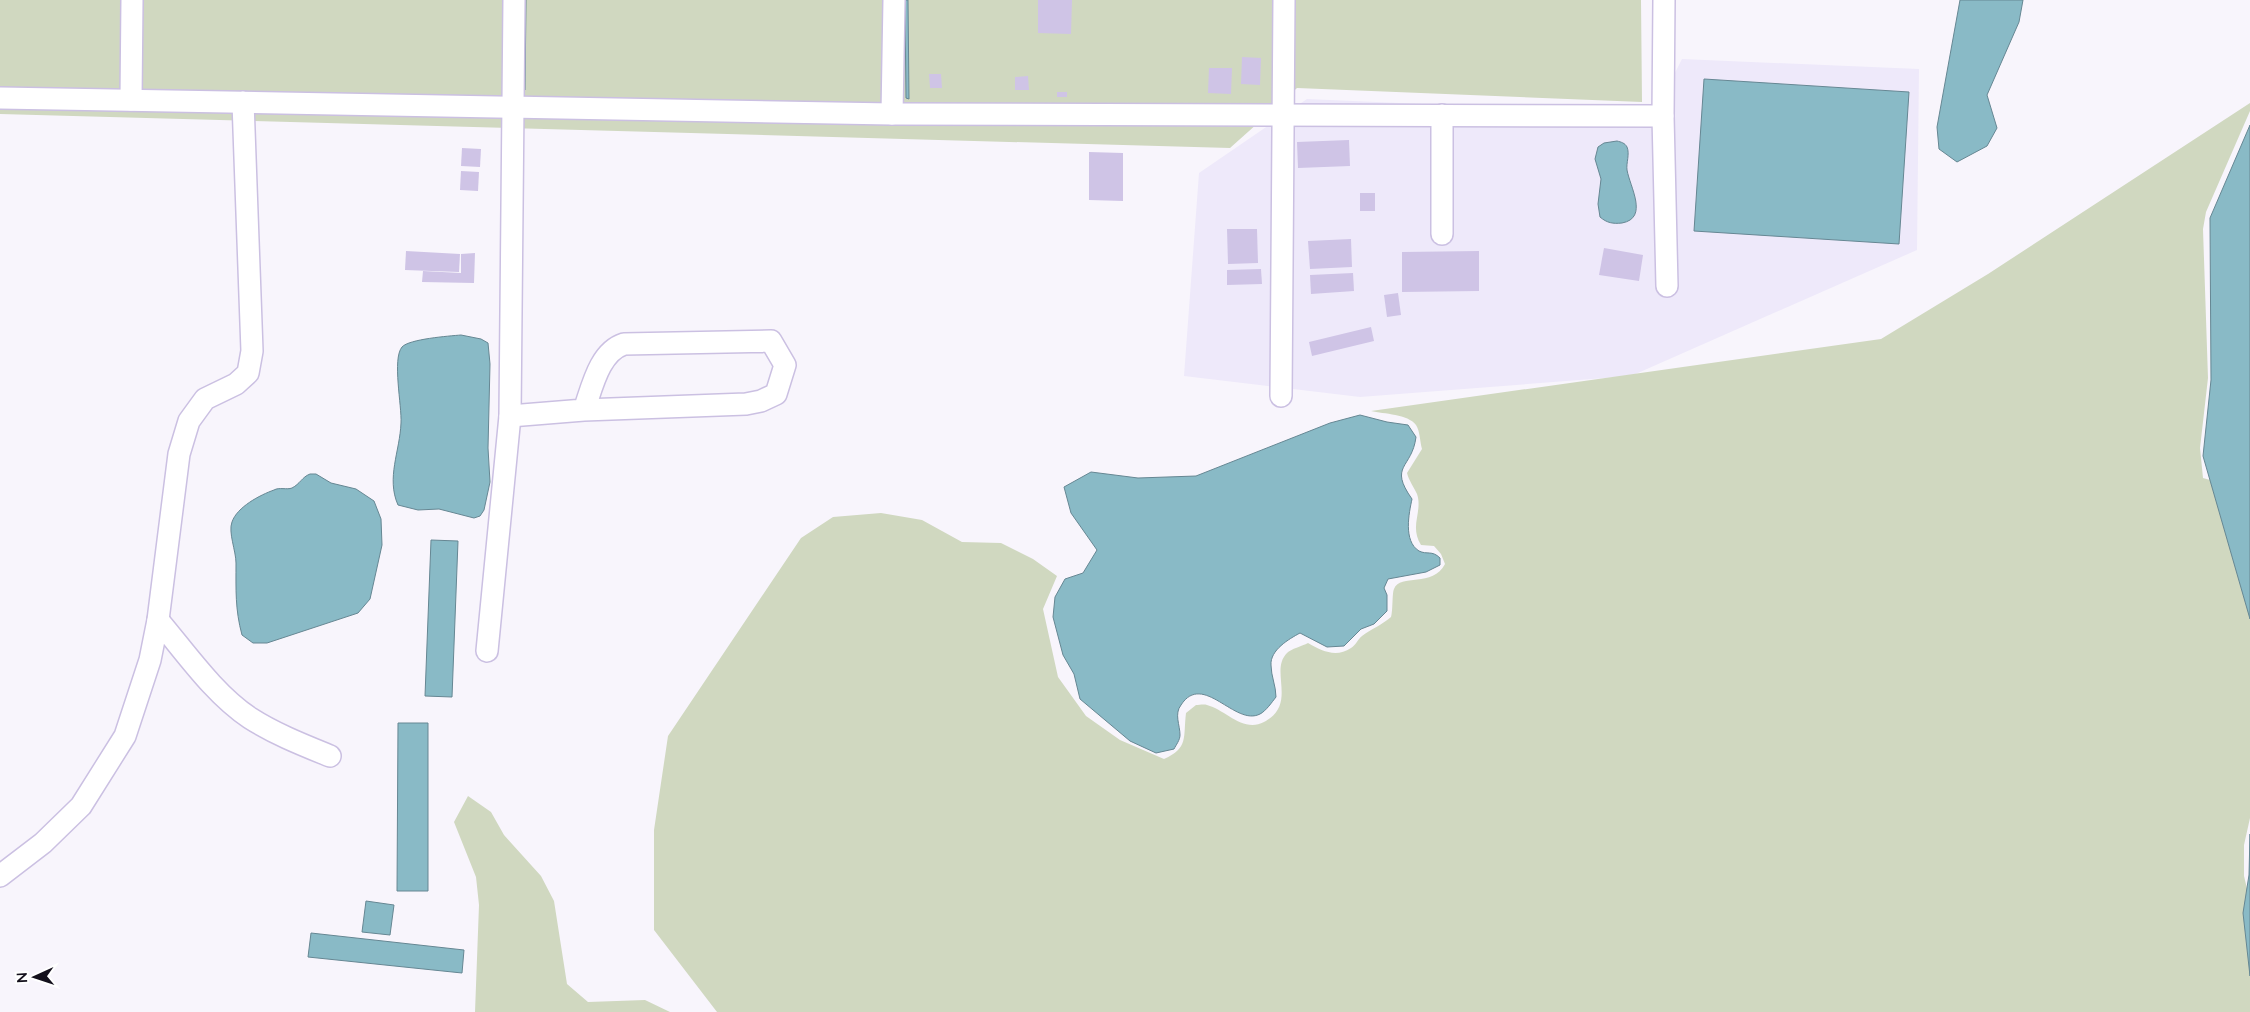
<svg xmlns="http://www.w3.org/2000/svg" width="2250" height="1012" font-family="Lato,sans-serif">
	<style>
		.built { fill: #eee9fa }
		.green { fill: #d0d8c0 }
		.water { fill: #89bac6; stroke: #668793 }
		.building { fill: #cfc4e6 }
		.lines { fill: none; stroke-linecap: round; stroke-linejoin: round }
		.minor-casing { stroke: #cbc0e2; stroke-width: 24 }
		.minor { stroke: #fff; stroke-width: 21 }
	</style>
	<rect width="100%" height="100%" fill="#f8f5fc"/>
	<polygon class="built" points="1682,59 1919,69 1917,250 1631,376 1360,397 1184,376 1199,173 1307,99 1654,114"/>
	<g class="green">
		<polygon points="0,0 1641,0 1642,102 1297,88 1230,148 0,114"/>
		<path d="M2250 103V111L2206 212 2203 229 2208 378 2200 448 2203 478 2210 480 2250 561V818L2244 845V876L2250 901V1012H717L654 930V830L668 736 801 538 833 517 881 513 922 520 962 542 1001 543 1033 559 1057 576 1043 609 1058 677 1086 716 1120 740 1164 759C1189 748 1183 737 1186 713L1196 705C1199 705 1204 704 1207 705 1226 710 1243 733 1264 722 1298 704 1269 671 1287 653 1291 649 1302 646 1308 643 1322 651 1336 658 1351 648 1356 645 1358 639 1362 636 1371 629 1382 625 1391 617 1393 611 1392 593 1394 589 1400 573 1433 588 1445 564L1441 554 1434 546 1421 545C1409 526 1423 512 1417 494 1414 487 1409 481 1407 473L1422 449C1420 442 1420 431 1416 425 1408 414 1384 414 1371 411L1881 339 1988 274Z"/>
		<polygon points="468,796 491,812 504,835 541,876 554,901 567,984 588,1002 645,1000 670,1012 475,1012 479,905 476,877 454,822"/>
	</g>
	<g class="water">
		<polygon points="523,0 526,0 525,90 522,91"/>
		<polygon points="905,0 908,0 909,99 906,98"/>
		<polygon points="1960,0 2023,0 2019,22 1987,95 1997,128 1987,146 1957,162 1939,149 1937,127"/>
		<polygon points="1704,79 1909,92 1899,244 1694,231"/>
		<polygon points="2250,125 2250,619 2203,456 2211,380 2210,218"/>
		<path d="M1617 141C1621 142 1625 143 1627 147 1630 154 1626 163 1627 170 1630 187 1649 218 1622 223 1613 224 1607 223 1600 217L1598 204 1601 179 1595 159 1598 147 1604 143Z"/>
		<path d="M461 335 481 339 488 343 490 364 488 448 490 482 484 510 480 516 474 518 439 509 418 510 398 505C386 478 400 451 401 423 402 406 392 359 402 347 409 339 449 336 461 335Z"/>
		<path d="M1360 415 1387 422 1408 425 1416 437C1412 469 1388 465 1412 499 1409 513 1403 541 1419 551 1427 555 1432 550 1440 558V565L1426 572 1388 579 1384 588 1387 595V611L1374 624 1361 629 1344 646 1327 647 1300 633C1289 639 1270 650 1271 665 1271 676 1276 686 1276 697 1272 702 1266 711 1260 714 1235 727 1203 671 1181 705 1174 714 1180 725 1180 735 1180 740 1176 745 1174 749L1156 753 1130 741 1080 699 1074 674 1063 655 1053 617 1055 597 1065 579 1083 573 1097 550 1071 513 1064 487 1091 472 1138 478 1196 476 1330 423Z"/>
		<path d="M310 474H316L331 483 356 489 374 501 381 519 382 545 370 599 358 613 267 643H253L242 635C235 609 236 590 236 563 236 551 228 532 232 522 237 507 260 495 274 490 279 487 287 490 292 488 300 484 302 477 310 474Z"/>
		<polygon points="431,540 458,541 452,697 425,696"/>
		<polygon points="398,723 428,723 428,891 397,891"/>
		<polygon points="2250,834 2250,976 2243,913 2249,875"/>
		<polygon points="366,901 394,905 390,935 362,932"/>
		<polygon points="311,933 464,950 462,973 308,957"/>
	</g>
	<g class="building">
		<polygon points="1038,0 1072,0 1071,34 1038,33"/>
		<polygon points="1242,57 1261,58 1260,85 1241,84"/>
		<polygon points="1209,68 1232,68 1231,94 1208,93"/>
		<polygon points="929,74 941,74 942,88 930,88"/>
		<polygon points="1028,76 1029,90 1015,90 1015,77"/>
		<rect x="1057" y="92" width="10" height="5"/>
		<polygon points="1349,140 1350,166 1298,168 1297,142"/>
		<polygon points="462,148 481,149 480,167 461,166"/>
		<polygon points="1089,152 1123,153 1123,201 1089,200"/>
		<polygon points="461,171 479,172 478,191 460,190"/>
		<rect x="1360" y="193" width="15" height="18"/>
		<polygon points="1227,229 1257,229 1258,263 1228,264"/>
		<polygon points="1351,239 1352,267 1310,269 1308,241"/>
		<polygon points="1604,248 1643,255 1639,281 1599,275"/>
		<polygon points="406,251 460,254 459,272 405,270"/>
		<polygon points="1479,251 1479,291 1402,292 1402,252"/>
		<polygon points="475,253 474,283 422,282 423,271 461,273 461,254"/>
		<polygon points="1261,269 1262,284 1227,285 1227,270"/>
		<polygon points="1353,273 1354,291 1311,294 1310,275"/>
		<polygon points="1398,293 1401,315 1387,317 1384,295"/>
		<polygon points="1371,327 1374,341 1312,356 1309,342"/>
	</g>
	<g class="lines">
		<g class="minor-casing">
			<g id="minor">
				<polyline points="1664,0 1663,116 1667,286"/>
				<polyline points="0,98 892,114 1663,116"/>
				<polyline points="131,100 132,0"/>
				<polyline points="892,114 894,0"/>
				<polyline points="1442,234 1442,115"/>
				<polyline points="1281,396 1284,0"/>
				<path d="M510 416 584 410 746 404 761 401 776 394 785 365 771 341 624 344C599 352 592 388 584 410"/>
				<path d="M158 620C186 653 214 694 250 718 275 734 303 745 330 756"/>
				<polyline points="487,651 510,416 514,0"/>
				<polyline points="0,876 43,843 81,806 125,736 150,660 158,620 179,454 189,421 205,399 236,384 248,373 252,351 243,102"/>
			</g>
		</g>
		<use href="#minor" class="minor"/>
	</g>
	<g transform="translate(35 977) rotate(267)" stroke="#ffffff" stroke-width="4" paint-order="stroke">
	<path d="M0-4L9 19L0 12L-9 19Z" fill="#14101c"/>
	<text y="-8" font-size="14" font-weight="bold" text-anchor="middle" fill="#14101c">N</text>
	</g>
</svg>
